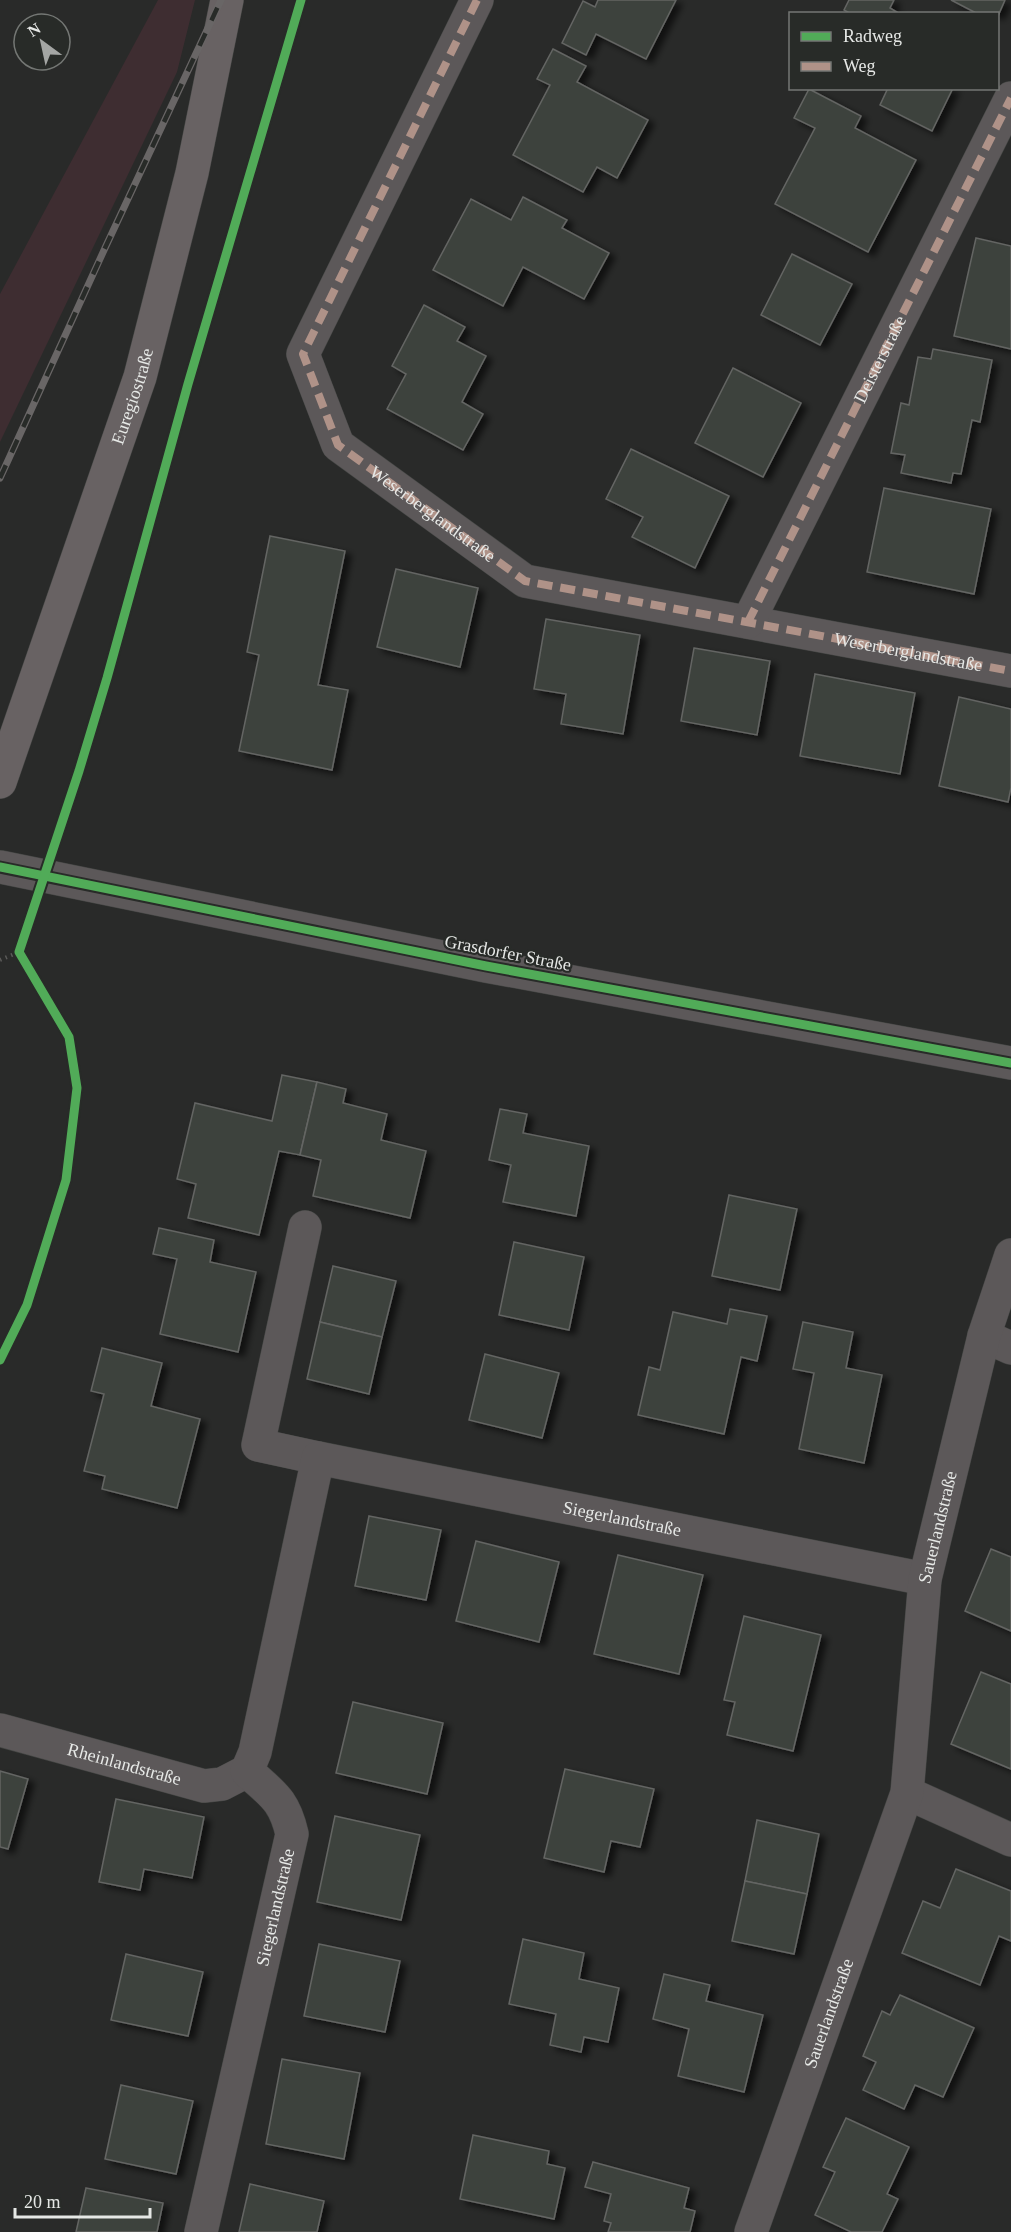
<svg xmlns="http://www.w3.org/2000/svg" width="1011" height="2232" font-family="'Times New Roman',serif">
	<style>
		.green { fill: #3e2d31 }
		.building { fill: #3e433e; stroke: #646563; stroke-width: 1.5; filter: url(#shadow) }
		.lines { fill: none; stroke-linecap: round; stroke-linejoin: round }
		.minor-casing { stroke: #434543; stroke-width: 34 }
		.tertiary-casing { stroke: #434543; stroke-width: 34 }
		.secondary-casing { stroke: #434543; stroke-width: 34 }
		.path { stroke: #5b5a59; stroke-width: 4; stroke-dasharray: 1.5 4.5; stroke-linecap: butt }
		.minor { stroke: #5c5859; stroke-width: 33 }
		.tertiary { stroke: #5c5859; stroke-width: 33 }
		.secondary { stroke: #686263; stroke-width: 33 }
		.rail-casing { stroke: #696666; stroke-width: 7 }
		.rail { stroke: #282b28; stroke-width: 4.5; stroke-dasharray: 14; stroke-linecap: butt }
		.quiet { stroke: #af9288; stroke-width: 8; stroke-dasharray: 15 8; stroke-linecap: butt }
		.cycleway-casing { stroke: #282b28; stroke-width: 13 }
		.cycleway { stroke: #51ab58; stroke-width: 9 }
		.labels { text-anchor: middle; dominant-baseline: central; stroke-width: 4.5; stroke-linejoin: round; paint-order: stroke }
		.street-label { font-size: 18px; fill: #e6e8e6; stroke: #282b28 }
	</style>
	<defs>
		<filter id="shadow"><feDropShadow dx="6" dy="4" stdDeviation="3" flood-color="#0009"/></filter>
	</defs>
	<rect width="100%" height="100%" fill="#292a29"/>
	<polygon class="green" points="158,0 195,0 177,72 0,442 0,294"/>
	<g class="building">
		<polygon points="598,0 676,0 646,59 596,34 586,55 562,43 583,1 595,7"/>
		<polygon points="849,0 894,0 890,8 900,14 851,14 844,10"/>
		<polygon points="951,0 1005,0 998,16 998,14 978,14"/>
		<polygon points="553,49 586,66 577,82 648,120 617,178 597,167 583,192 513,155 550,85 537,79"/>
		<polygon points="883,88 953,88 932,131 880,105 887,90"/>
		<polygon points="809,89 861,116 855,128 916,160 868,252 775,204 815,128 794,118"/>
		<polygon points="523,197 567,220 562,228 609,253 584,299 523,267 503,306 433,270 471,199 511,220"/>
		<polygon points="976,238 1011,246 1011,349 954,336"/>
		<polygon points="792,254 852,284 820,345 761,315"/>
		<polygon points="424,305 465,327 457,341 486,356 462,402 483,414 463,450 387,409 406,374 392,366"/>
		<polygon points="933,349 992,360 980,422 972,420 961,474 953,473 951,483 901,473 905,455 891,453 901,403 909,405 918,357 931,359"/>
		<polygon points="733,368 801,403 763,477 695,443"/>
		<polygon points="631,449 729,496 695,568 632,537 643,517 606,499"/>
		<polygon points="884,488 991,509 974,594 867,572"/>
		<polygon points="270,536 345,551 318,685 348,690 332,770 239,751 259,655 247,652"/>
		<polygon points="396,569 478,588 460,667 377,647"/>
		<polygon points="546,619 640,635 623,734 561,724 566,694 534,689"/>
		<polygon points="694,648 770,661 757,735 681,721"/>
		<polygon points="815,674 915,693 900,774 800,756"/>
		<polygon points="959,697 1011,709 1011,788 1008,802 939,786"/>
		<polygon points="282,1075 317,1082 300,1155 279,1151 259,1235 188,1218 196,1184 177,1179 195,1103 272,1121"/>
		<polygon points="317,1082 346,1089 343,1103 387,1114 381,1140 426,1151 410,1218 313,1196 321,1160 300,1155"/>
		<polygon points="500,1109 527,1114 523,1133 589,1146 576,1216 503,1202 511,1165 489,1160"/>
		<polygon points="729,1195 797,1209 780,1290 712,1276"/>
		<polygon points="159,1228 214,1240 210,1262 256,1272 238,1352 160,1334 177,1259 153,1254"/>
		<polygon points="514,1242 584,1257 569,1330 499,1315"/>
		<polygon points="333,1266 396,1281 382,1337 320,1322"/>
		<polygon points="730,1309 767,1316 757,1361 741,1357 724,1434 638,1415 649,1367 660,1370 673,1312 727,1324"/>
		<polygon points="320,1322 382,1337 369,1394 307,1379"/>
		<polygon points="803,1322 853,1332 846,1368 882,1375 864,1463 799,1449 814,1373 793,1369"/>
		<polygon points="102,1348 162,1363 151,1406 200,1419 177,1508 102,1489 105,1476 84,1471 104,1394 91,1391"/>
		<polygon points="485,1354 559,1373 542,1438 469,1420"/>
		<polygon points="369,1516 441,1530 426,1600 355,1586"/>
		<polygon points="476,1541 559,1562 539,1642 456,1621"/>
		<polygon points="991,1549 1011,1557 1011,1631 965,1611"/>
		<polygon points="618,1555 703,1575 679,1674 594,1654"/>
		<polygon points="744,1616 821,1635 793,1751 727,1735 735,1702 724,1700"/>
		<polygon points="981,1672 1011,1684 1011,1769 951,1744"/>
		<polygon points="353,1702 443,1723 427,1794 336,1773"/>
		<polygon points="565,1769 654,1789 640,1847 611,1841 604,1872 544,1858"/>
		<polygon points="0,1771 28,1779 8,1849 0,1847"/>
		<polygon points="116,1799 204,1817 192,1878 144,1869 140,1890 99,1882"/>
		<polygon points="335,1816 420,1835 401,1920 317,1902"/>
		<polygon points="757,1820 819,1834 807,1894 745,1881"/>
		<polygon points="956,1869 1011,1891 1011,1941 999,1936 980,1985 902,1953 923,1901 940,1908"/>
		<polygon points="745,1881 807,1894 794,1954 732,1941"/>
		<polygon points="523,1939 584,1953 579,1979 619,1988 608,2042 584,2037 581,2052 550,2045 556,2014 509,2004"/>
		<polygon points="319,1944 400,1961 385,2032 304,2016"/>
		<polygon points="126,1954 203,1972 188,2036 111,2020"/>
		<polygon points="664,1974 710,1985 706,2001 763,2015 744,2092 678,2076 689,2029 653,2019"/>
		<polygon points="900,1995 974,2028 943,2097 915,2085 904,2109 863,2090 876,2062 863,2056 882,2011 890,2015"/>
		<polygon points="282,2059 360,2073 344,2159 266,2144"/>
		<polygon points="121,2085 193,2101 176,2174 105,2159"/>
		<polygon points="846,2118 909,2147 887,2194 898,2199 882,2232 851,2232 815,2215 835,2172 823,2167"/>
		<polygon points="473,2135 549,2151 547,2164 565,2168 554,2219 460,2199"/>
		<polygon points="593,2162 689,2188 684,2208 695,2211 690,2232 608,2232 611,2223 604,2221 611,2194 585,2187"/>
		<polygon points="250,2184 324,2201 317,2232 239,2232"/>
		<polygon points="86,2188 163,2203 157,2232 76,2232"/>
	</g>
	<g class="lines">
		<g class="minor-casing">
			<g id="minor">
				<path id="s1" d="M477 0 303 354 338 445 525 581 1011 671"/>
				<path id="s2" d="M748 622 1011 98"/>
				<polyline points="305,1227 258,1445 318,1458"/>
				<polyline points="984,1336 1011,1348"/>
				<path id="s3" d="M0 1730 204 1786 222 1784 247 1771"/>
				<polyline points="907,1793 1011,1840"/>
				<path id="s4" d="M201 2232 292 1834C284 1799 272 1794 247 1771L255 1752 318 1458 925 1579"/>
				<path id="s5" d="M751 2232 907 1793 925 1579 984 1336 1011 1255"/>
			</g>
		</g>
		<g class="tertiary-casing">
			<polyline id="tertiary" points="0,867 486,966 1011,1063"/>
		</g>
		<g class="secondary-casing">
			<g id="secondary">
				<path id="s6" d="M0 782 140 377 192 173 227 0"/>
			</g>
		</g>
		<polyline class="path" points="0,960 19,952"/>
		<use href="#minor" class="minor"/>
		<use href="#tertiary" class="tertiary"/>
		<use href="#secondary" class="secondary"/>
		<g class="rail-casing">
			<polyline id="rail" points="0,478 105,248 221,0"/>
		</g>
		<use href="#rail" class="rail"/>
		<g class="quiet">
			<polyline points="477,0 303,354 338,445 525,581 1011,671"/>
			<polyline points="748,622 1011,98"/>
		</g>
		<g class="cycleway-casing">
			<g id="cycleway">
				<polyline points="0,867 486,966 1011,1063"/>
				<polyline points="0,1360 27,1305 66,1180 77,1088 69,1037 19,952 79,771 107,678 188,384 301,0"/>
			</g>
		</g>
		<use href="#cycleway" class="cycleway"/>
	</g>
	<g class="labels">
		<g class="street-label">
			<text stroke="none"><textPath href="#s2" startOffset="294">Deisterstraße</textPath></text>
			<text stroke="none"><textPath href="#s6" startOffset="408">Euregiostraße</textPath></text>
			<text stroke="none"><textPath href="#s1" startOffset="609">Weserberglandstraße</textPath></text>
			<text stroke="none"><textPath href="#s1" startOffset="1113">Weserberglandstraße</textPath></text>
			<text transform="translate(508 953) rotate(11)">Grasdorfer Straße</text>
			<text stroke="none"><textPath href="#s4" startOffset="1119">Siegerlandstraße</textPath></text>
			<text stroke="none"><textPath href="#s5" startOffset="734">Sauerlandstraße</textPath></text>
			<text stroke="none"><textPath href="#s3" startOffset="129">Rheinlandstraße</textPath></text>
			<text stroke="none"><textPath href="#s4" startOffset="333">Siegerlandstraße</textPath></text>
			<text stroke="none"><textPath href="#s5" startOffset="232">Sauerlandstraße</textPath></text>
		</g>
	</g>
	<rect x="789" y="12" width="210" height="78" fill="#282b28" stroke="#747774" stroke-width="1.5"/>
	<rect x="801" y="32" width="30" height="9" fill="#51ab58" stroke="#747774" stroke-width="1.5"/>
	<text x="843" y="42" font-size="18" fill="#e6e8e6">Radweg</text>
	<rect x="801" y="62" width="30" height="9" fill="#af9288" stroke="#747774" stroke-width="1.5"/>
	<text x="843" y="72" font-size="18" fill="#e6e8e6">Weg</text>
	<g transform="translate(42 42) rotate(327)"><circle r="28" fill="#282b28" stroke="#747774" stroke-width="1.5"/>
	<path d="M0-4.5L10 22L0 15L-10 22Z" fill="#a4a6a4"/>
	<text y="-9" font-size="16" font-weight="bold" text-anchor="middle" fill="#e6e8e6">N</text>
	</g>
	<path d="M15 2208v9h135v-9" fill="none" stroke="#e6e8e6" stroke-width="3"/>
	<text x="24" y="2208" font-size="18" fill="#e6e8e6" stroke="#282b28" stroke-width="4.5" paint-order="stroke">20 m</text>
</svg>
